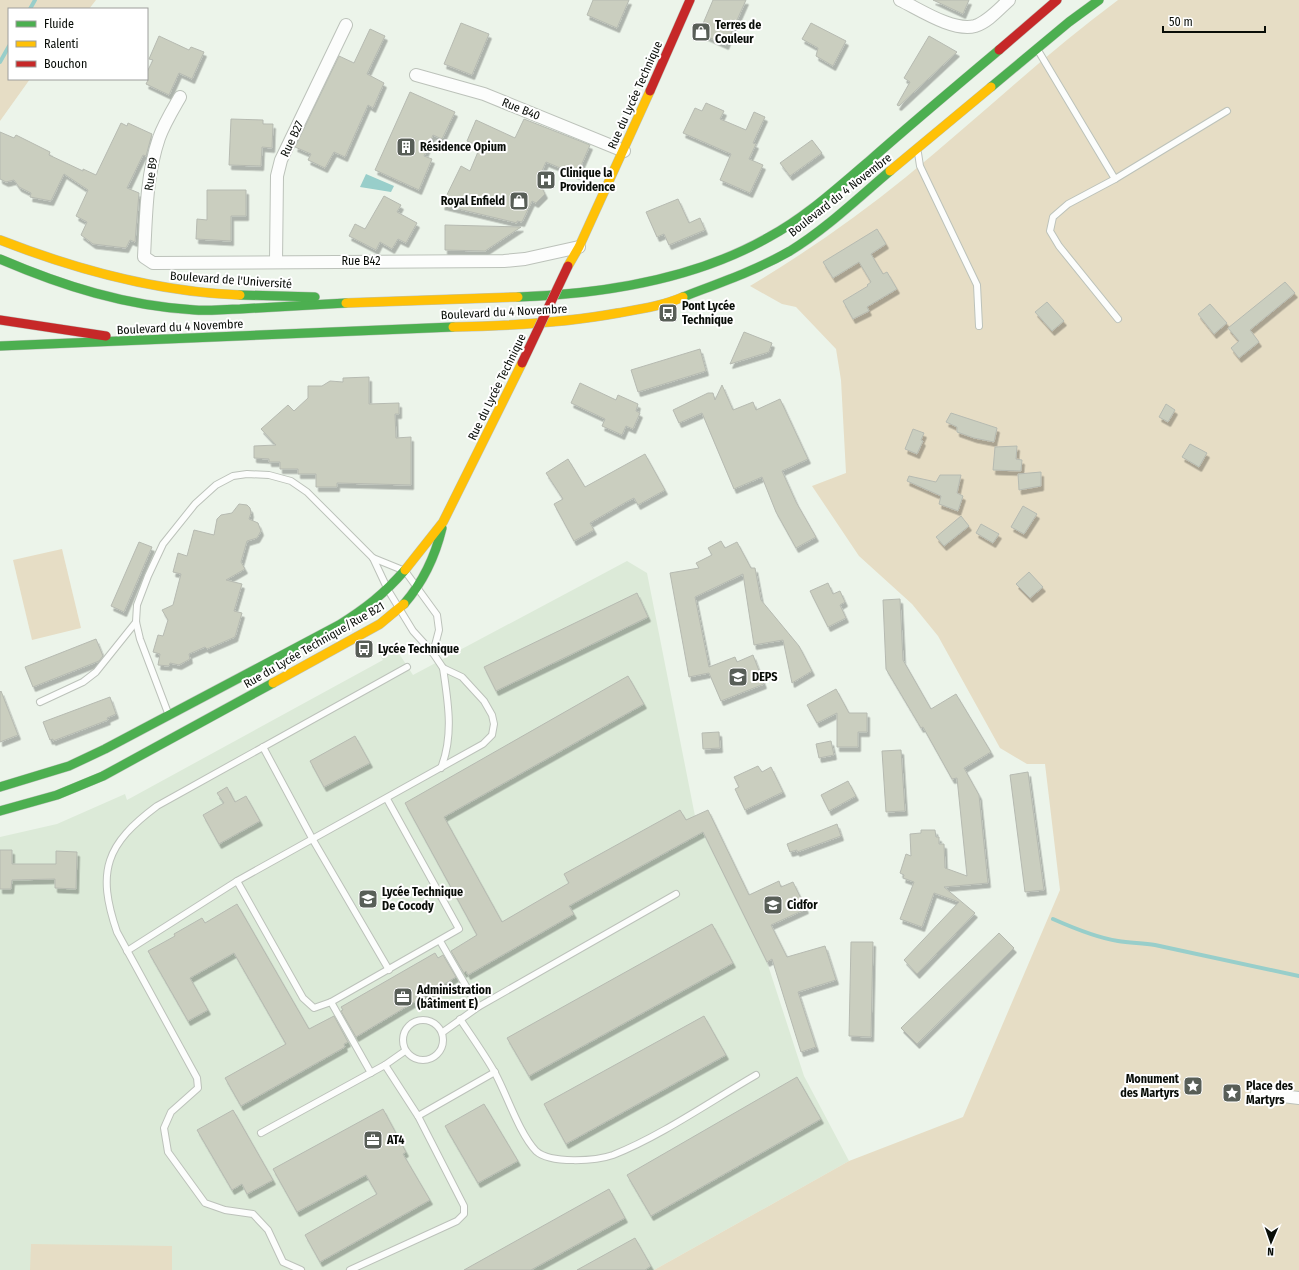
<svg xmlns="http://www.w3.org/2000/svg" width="1299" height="1270" font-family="'Fira Sans Condensed',sans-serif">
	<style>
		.built { fill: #dcead8 }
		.green { fill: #e6ddc5 }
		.water { fill: #98ceca }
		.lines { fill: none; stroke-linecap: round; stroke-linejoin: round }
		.stream { stroke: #98ceca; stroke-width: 4 }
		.building { fill: #cacebf; stroke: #b6bab1; filter: url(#shadow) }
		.lane-casing { stroke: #bcc2ba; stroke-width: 8 }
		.street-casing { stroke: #bcc2ba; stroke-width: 14 }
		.fast-casing { stroke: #bcc2ba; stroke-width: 10 }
		.slow-casing { stroke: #bcc2ba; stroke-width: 10 }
		.jam-casing { stroke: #bcc2ba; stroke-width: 10 }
		.lane { stroke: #fcfdfc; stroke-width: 6 }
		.street { stroke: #fcfdfc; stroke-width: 12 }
		.fast { stroke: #4caf50; stroke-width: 9 }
		.slow { stroke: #ffc107; stroke-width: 9 }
		.jam { stroke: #c62828; stroke-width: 9 }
		.jam-bridge-casing { stroke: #bcc2ba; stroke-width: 10; stroke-linecap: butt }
		.jam-bridge { stroke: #c62828; stroke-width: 9 }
		.labels { text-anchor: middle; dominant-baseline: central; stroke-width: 4; stroke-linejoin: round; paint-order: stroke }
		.poi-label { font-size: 12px; font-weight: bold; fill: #090d08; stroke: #fff; text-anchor: start }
		.street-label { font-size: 12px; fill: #090d08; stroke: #fff }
	</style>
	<defs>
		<filter id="shadow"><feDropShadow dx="2.5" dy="4.5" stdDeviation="0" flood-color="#0004"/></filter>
	</defs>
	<rect width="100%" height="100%" fill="#ecf4ea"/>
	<polygon class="built" points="627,561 647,573 695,816 767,962 804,1076 849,1161 654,1270 0,1270 0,837 57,824 125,794 127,800 383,660 379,654 394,646 413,675"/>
	<g class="green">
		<polygon points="0,0 96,0 89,9 9,9 9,79 30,79 0,121"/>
		<path d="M1118 0H1299V1270H654L849 1161 963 1117 1060 890 1045 764H1027L1000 748 938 636 912 604 859 556 812 486 846 473 841 380 836 349 796 307 782 304 750 286C805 253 857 217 906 177 977 119 1044 55 1118 0Z"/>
		<polygon points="62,549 81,628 32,640 13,560"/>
		<polygon points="31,1244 172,1246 172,1270 30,1270"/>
	</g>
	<polygon class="water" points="366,174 394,186 391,192 360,187"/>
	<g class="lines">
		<g class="stream">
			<polyline points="30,9 35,0"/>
			<polyline points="0,62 9,46"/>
			<path d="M1053 919C1071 927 1098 938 1118 941 1130 943 1143 943 1155 945L1299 976"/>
		</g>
	</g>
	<g class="building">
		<polygon points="593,0 629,0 617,28 587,15"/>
		<polygon points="713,0 746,0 726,45 699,33"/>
		<polygon points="933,0 969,0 963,14"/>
		<polygon points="461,23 489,34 472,75 444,64"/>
		<polygon points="811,23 846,41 833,66 816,56 818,48 802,39"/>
		<polygon points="370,29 385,36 367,74 384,83 373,108 368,105 345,157 334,152 325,168 308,160 311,154 295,147 339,56 354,63"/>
		<polygon points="159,36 189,50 191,47 204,52 192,79 179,73 169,95 146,84 148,80 145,79 147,79 147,72 153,60 149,59"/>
		<polygon points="929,36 957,52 899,106 897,105 910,82 904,78"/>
		<polygon points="410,92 455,112 442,139 433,135 424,156 432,159 419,190 375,170"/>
		<polygon points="706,103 724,111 720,119 746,130 754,112 765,117 753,143 756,144 749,159 763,165 750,193 720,180 731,154 683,133 695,108 702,111"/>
		<polygon points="231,119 263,120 263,124 273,124 272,148 262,147 261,166 229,165"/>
		<polygon points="524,119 590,145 577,175 546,162 538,180 545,194 536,203 532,201 522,222 517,221 517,223 442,205 461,166 470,171 480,147 467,141 476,120 515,138"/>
		<polygon points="121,123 127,126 128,123 152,134 146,156 143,155 127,188 139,193 135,242 130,240 126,248 93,244 81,235 87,222 76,216 88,190 64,174 51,201 30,197 31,193 19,187 14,180 6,182 0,179 0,132 14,138 16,135 50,152 49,155 83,171 83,169 96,175"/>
		<polygon points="812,140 822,153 790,176 780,163"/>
		<polygon points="207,190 246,190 246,216 231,216 231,241 196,239 197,219 207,220"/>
		<polygon points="384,196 401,205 397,212 417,223 406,243 398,239 392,249 380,242 376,250 349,236 355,224 365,229"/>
		<polygon points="678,199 689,223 700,218 705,230 669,245 664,234 657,237 646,212"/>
		<polygon points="445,225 521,227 485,251 445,250"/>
		<polygon points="877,229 886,244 871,254 883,274 887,272 897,289 867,307 869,311 853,319 843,301 868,286 867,285 871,282 859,262 833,278 823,262"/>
		<polygon points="1285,282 1295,293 1250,330 1259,342 1239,358 1231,348 1239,341 1228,328"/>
		<polygon points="1047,302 1064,321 1052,331 1035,312"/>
		<polygon points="1210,304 1227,323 1214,334 1198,314"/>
		<polygon points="744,332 772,343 769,352 730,364"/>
		<polygon points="700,349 706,371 638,392 631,370"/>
		<polygon points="369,377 369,404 399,403 399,414 395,414 396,438 411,437 411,485 337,483 337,487 316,487 316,474 298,474 298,469 280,469 280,462 269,462 269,459 254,458 254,446 276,445 261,429 288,405 294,411 308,398 308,386 322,386 330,381 343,382 343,378"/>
		<polygon points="580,383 616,400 618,395 638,404 636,411 640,413 633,429 626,426 622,435 602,426 605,419 571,403"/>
		<polygon points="722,385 733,410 753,402 756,410 780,399 808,459 782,471 796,502 816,537 796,548 776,512 762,477 734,489 702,413 679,423 673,410 708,393 713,393 715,400"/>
		<polygon points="1166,404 1175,410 1168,422 1159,417"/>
		<polygon points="951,413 997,428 994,442 974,438 957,432 957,427 946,422"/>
		<polygon points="913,429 924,433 921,440 923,441 917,454 905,449"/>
		<polygon points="1190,444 1207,453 1199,467 1182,457"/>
		<polygon points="1017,446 1016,459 1022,460 1021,471 993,470 995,447"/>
		<polygon points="645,454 665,490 638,505 634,498 628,501 590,523 594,530 574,541 554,504 563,499 546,473 568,459 585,487"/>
		<polygon points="1041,472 1041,486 1019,490 1018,474"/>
		<polygon points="940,475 961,475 957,493 963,496 958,511 939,504 941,496 907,481 909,476 936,482"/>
		<polygon points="239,504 247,505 250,508 251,513 249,519 258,523 261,531 257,538 247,541 241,562 245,569 226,580 242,584 234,611 242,613 235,637 207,649 205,647 189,654 190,659 179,665 170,663 169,666 158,665 160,654 153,652 158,635 163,636 168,620 162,610 173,605 181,574 173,572 178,553 187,556 194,530 214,535 217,519 221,515 232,513"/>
		<polygon points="1023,506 1037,514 1024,534 1011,527"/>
		<polygon points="961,516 969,526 944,546 936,537"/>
		<polygon points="981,524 999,534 993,543 976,533"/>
		<polygon points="721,541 725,548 737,542 751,568 755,568 761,600 799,646 812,671 792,683 783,640 754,645 743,574 695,597 709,667 735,657 737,662 753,655 764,684 721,701 709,673 689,677 670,573 699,568 696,563 712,555 708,548"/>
		<polygon points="139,542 152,547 124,612 111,606"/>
		<polygon points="1029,572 1043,587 1030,598 1016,584"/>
		<polygon points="828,583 833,594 840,591 845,602 840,605 846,618 828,627 810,591"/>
		<polygon points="637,593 648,617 496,691 484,667"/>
		<polygon points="900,599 903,660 931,709 956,694 991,752 964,768 979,795 988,883 944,887 975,913 917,974 904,960 959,902 934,893 922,927 900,919 914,882 903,878 904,875 900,873 906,854 911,856 910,834 921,833 921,830 935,830 936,837 939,837 939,844 944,844 945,868 967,876 957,778 952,779 923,727 921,728 886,669 883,600"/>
		<polygon points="96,639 103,656 99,661 33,687 25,667"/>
		<polygon points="628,676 644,704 444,817 502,922 569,883 564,874 680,810 686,820 708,810 749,895 779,881 781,887 793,882 806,909 771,925 787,957 825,946 836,980 798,992 816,1047 801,1052 772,959 767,962 703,832 569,906 574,914 468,975 466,971 464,973 451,951 477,935 405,803"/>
		<polygon points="836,689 849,713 867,713 867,732 858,732 858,747 837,747 837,713 817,723 807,705"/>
		<polygon points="1,691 18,735 0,742 0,692"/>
		<polygon points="110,697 116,714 107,718 108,720 53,741 53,739 50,740 43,722"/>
		<polygon points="719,732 720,748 703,749 702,733"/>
		<polygon points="355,736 370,763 324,787 310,761"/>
		<polygon points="831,741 834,755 819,758 816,744"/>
		<polygon points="901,750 905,811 886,812 882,751"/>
		<polygon points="758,766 762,772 771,767 783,792 745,810 735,789 739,787 734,777"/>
		<polygon points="1028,772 1044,890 1025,892 1010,775"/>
		<polygon points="848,781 856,796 829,811 821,795"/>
		<polygon points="227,787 235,802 246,796 260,821 219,844 203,815 224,803 217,793"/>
		<polygon points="837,824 841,836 797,852 797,850 790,852 787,844"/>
		<polygon points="0,850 12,850 12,864 56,864 56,851 77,852 76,889 55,888 55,879 12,880 11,889 0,889"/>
		<polygon points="237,904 309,1029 334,1016 348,1042 344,1044 345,1047 241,1106 225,1078 286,1044 234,953 190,978 208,1010 188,1021 148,951 175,936 174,934 202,918 205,923"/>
		<polygon points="712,924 733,963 529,1076 507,1038"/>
		<polygon points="999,933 1014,948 917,1044 901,1028"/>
		<polygon points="851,942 873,942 871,1037 849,1036"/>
		<polygon points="435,953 438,958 443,955 456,977 356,1037 341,1011 343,1010 341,1007"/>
		<polygon points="704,1016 726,1055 566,1144 544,1104"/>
		<polygon points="797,1077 821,1119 651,1216 627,1175"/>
		<polygon points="484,1104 518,1161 478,1183 445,1126"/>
		<polygon points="383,1109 406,1152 403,1154 430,1200 320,1262 305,1235 377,1194 366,1175 297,1212 273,1169"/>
		<polygon points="233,1110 273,1180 247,1194 242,1184 232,1190 197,1130"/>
		<polygon points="609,1189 625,1218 531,1270 464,1270"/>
		<polygon points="635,1238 651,1266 645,1270 577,1270"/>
	</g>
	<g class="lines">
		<g class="lane-casing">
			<g id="lane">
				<polyline points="1039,52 1115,179"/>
				<polyline points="918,153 920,166 977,285 979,326"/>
				<polyline points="1118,319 1059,246 1050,231 1053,217 1068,204 1115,179 1227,111"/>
				<polyline points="373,558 405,571 437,615 439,630 433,653"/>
				<polyline points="40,702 83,682 96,672 136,622"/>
				<polyline points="263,747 313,840 389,970"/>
				<path d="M441 768C454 735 448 702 443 668"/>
				<polyline points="237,881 303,998 314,1008 331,1002 371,1073"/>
				<polyline points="440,941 478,1007"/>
				<polyline points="127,951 237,881 483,744 492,735 494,724 492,715 484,701 462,677 443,668 433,653 413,631 388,590 373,558 307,492 291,481 269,475 247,474 233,476 216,485 195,504 163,544 148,576 137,605 136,622 140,639 168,713"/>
				<polyline points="331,1002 459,929 387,799"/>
				<path d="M460 1019C472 1037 485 1055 495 1073 507 1095 519 1133 536 1151 550 1164 596 1161 613 1155 661 1136 711 1101 756 1075"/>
				<circle cx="423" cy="1040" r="20"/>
				<polyline points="443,1032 478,1007 676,894"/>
				<polyline points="385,1065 418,1116 495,1072"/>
				<polyline points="261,1133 385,1065 405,1051"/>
				<path d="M301 1270 283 1262 268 1230 253 1214 225 1210 205 1203 168 1152 164 1128 171 1112 198 1088 197 1078 117 932C96 871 106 844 157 806L407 667"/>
				<polyline points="350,1270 457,1221 464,1214 464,1206 418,1116"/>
			</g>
		</g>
		<g class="street-casing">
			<g id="street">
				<path d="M900 0C919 9 953 32 975 26 988 22 999 9 1009 0"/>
				<polyline points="416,75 484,94 624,151"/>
				<path d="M180 97C172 111 164 124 159 138 146 176 146 218 144 257L153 263 504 261 525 259 579 247"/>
				<polyline points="276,261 277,176 281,160 346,25"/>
				<polyline points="1257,1093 1299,1098"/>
			</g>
		</g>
		<g class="fast-casing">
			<g id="fast">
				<polyline points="991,87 1069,22 1099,0"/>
				<path d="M0 259C63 286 126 306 195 310 210 311 225 309 240 309 276 307 311 305 346 303"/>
				<polyline points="240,295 315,297"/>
				<path d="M518 297C603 294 694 280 769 237 806 217 836 189 868 162 911 124 955 87 999 50"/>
				<path d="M683 297C719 283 757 270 790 251 826 229 858 198 890 171"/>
				<polyline points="0,346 453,327"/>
				<path d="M404 604C424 581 435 557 442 528"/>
				<path d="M0 787 69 766 105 749 339 625C366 608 384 594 405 570"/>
				<polyline points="0,811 57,795 103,776 273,683"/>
			</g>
		</g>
		<g class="slow-casing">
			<g id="slow">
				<polyline points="890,171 991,87"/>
				<path d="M0 240C77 270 157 292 240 295"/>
				<polyline points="568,266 579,247 650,91"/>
				<polyline points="346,303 518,297"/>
				<path d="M453 327C509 326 563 323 618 313 641 309 662 306 683 297"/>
				<polyline points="405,570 443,522 522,363"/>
				<polyline points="273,683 380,624 404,604"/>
			</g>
		</g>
		<g class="jam-casing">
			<g id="jam">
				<polyline points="999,50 1057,0"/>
				<polyline points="650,91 690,0"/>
				<polyline points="0,320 106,336"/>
			</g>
		</g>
		<use href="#lane" class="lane"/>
		<use href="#street" class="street"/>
		<use href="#fast" class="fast"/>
		<use href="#slow" class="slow"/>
		<use href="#jam" class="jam"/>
		<g class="jam-bridge-casing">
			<polyline id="jam-bridge" points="522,363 568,266"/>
		</g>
		<use href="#jam-bridge" class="jam-bridge"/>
	</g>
	<defs>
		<g id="shop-square" transform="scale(1)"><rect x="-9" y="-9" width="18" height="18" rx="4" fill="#585e57" stroke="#fff"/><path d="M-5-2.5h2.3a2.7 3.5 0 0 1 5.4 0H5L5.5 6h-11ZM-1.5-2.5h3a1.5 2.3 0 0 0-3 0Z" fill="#fff"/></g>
		<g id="building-square" transform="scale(1)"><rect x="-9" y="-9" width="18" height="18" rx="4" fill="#585e57" stroke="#fff"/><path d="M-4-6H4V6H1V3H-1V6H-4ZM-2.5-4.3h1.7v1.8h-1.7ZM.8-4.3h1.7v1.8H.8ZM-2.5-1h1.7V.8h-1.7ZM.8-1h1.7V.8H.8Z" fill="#fff"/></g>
		<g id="hospital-square" transform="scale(1)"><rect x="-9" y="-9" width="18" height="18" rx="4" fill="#585e57" stroke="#fff"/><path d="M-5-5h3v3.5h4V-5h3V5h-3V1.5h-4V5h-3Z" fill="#fff"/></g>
		<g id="bus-square" transform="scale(1)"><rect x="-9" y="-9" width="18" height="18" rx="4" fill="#585e57" stroke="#fff"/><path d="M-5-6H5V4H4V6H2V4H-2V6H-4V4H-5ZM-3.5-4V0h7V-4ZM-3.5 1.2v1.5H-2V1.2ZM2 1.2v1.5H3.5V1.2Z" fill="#fff"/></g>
		<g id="university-square" transform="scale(1)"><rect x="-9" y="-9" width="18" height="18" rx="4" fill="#585e57" stroke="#fff"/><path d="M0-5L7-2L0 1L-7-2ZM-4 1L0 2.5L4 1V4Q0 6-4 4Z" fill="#fff"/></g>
		<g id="school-square" transform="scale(1)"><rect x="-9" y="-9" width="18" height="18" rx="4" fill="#585e57" stroke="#fff"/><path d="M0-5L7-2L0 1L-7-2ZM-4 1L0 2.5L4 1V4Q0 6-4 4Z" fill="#fff"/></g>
		<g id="office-square" transform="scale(1)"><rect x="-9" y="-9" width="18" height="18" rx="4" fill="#585e57" stroke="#fff"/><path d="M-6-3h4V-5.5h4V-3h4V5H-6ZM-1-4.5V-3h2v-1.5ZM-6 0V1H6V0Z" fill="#fff"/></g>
		<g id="sight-square" transform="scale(1)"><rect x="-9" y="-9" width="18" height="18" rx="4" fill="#585e57" stroke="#fff"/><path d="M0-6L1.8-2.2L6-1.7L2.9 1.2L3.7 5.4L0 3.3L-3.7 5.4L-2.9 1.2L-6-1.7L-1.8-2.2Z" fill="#fff"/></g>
	</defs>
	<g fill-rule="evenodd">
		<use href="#shop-square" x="701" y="32"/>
		<use href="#building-square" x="406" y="147"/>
		<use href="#hospital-square" x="546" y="180"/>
		<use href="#shop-square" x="519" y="201"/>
		<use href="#bus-square" x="668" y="313"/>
		<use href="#bus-square" x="364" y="649"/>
		<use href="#university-square" x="738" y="677"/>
		<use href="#university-square" x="368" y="899"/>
		<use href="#school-square" x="773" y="905"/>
		<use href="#office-square" x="403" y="997"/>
		<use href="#sight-square" x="1193" y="1086"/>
		<use href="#sight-square" x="1232" y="1093"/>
		<use href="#office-square" x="373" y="1140"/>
	</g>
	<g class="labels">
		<g class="poi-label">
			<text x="715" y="25">Terres de<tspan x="715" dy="14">Couleur</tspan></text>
			<text x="420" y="147">Résidence Opium</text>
			<text x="560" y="173">Clinique la<tspan x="560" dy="14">Providence</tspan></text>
			<text x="505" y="201" text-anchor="end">Royal Enfield</text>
			<text x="682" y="306">Pont Lycée<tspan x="682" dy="14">Technique</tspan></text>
			<text x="378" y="649">Lycée Technique</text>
			<text x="752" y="677">DEPS</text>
			<text x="382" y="892">Lycée Technique<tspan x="382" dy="14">De Cocody</tspan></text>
			<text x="787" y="905">Cidfor</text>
			<text x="417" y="990">Administration<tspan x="417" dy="14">(bâtiment E)</tspan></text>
			<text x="1179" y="1079" text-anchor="end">Monument<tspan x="1179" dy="14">des Martyrs</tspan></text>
			<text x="1246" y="1086">Place des<tspan x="1246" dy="14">Martyrs</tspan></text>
			<text x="387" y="1140">AT4</text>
		</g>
		<g class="street-label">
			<text transform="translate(635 95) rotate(-66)">Rue du Lycée Technique</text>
			<text transform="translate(521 109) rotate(22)">Rue B40</text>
			<text transform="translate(292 139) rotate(-65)">Rue B27</text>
			<text transform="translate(151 174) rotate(-82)">Rue B9</text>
			<text transform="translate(840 195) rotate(-38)">Boulevard du 4 Novembre</text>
			<text x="361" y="261">Rue B42</text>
			<text transform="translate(231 280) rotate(4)">Boulevard de l'Université</text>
			<text transform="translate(504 312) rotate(-3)">Boulevard du 4 Novembre</text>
			<text transform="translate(180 327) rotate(-3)">Boulevard du 4 Novembre</text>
			<text transform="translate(497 387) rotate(-64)">Rue du Lycée Technique</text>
			<text transform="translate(314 645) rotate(-30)">Rue du Lycée Technique/Rue B21</text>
		</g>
	</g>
	<rect x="8" y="8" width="140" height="72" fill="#ffffff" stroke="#9d9e9c"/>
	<rect x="16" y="21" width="20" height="6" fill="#4caf50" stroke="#9d9e9c"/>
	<text x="44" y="28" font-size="12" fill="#090d08">Fluide</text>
	<rect x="16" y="41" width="20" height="6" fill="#ffc107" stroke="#9d9e9c"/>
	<text x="44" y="48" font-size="12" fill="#090d08">Ralenti</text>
	<rect x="16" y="61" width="20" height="6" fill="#c62828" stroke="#9d9e9c"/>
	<text x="44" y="68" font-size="12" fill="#090d08">Bouchon</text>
	<g transform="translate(1271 1242) rotate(182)" stroke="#ffffff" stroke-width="3" paint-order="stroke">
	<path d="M0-3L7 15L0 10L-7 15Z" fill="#090d08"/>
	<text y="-6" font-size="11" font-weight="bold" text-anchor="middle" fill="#090d08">N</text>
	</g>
	<path d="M1163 26v6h102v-6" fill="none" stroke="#090d08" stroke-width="2"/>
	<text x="1169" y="26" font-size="12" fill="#090d08" stroke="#ffffff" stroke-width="3" paint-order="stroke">50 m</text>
</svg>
